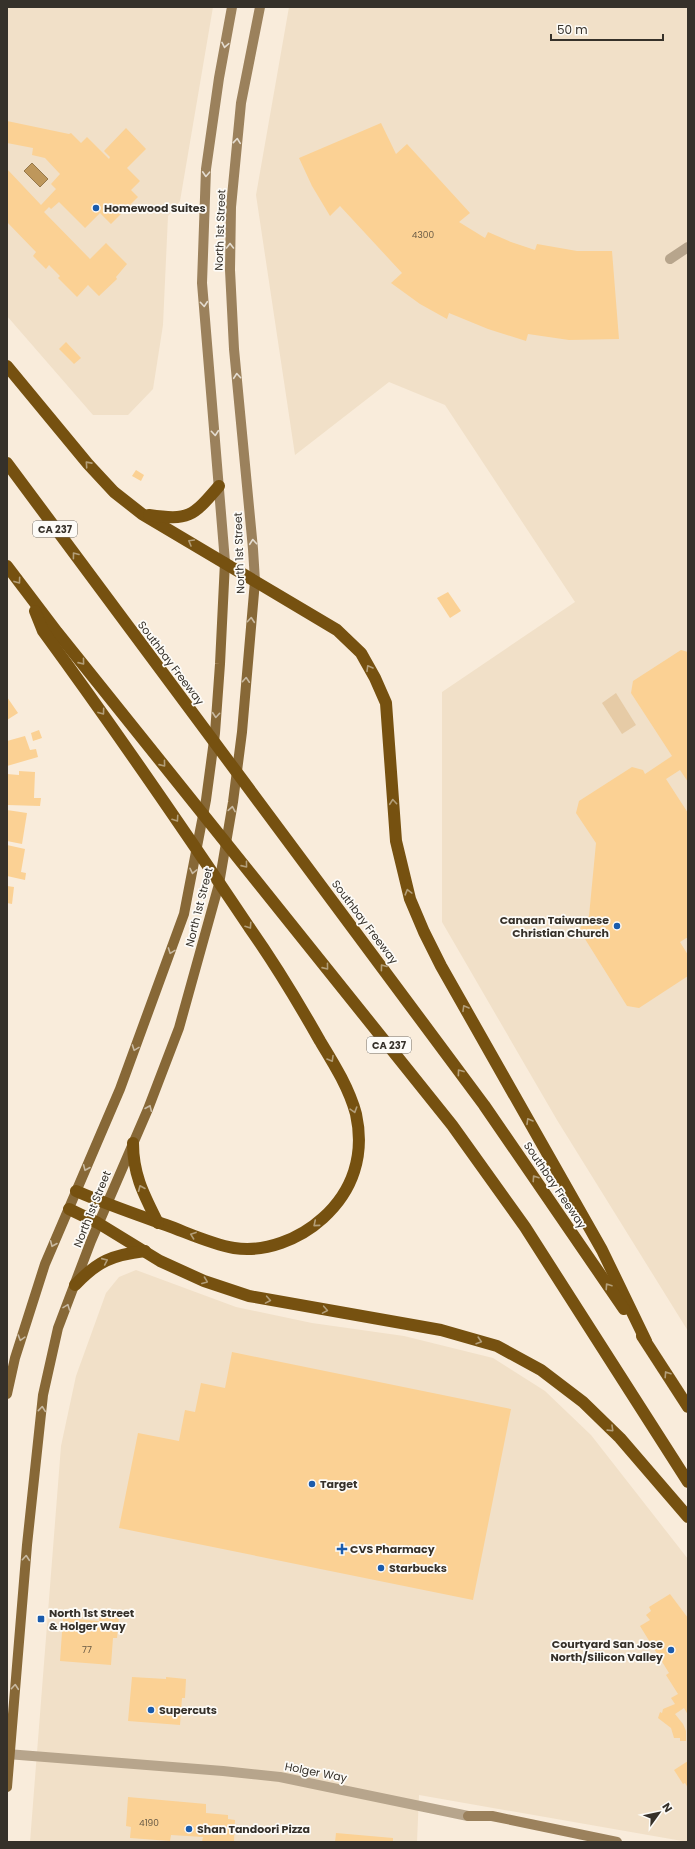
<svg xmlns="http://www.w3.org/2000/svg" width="695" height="1849" font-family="Poppins,sans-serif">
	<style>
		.built { fill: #f1e0c8 }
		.green { fill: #e6cba6 }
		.water { fill: #be975b; stroke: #95784c }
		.building { fill: #fbd194 }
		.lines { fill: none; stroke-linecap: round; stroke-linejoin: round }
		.street { stroke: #b7a58c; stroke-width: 10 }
		.secondary { stroke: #9b815c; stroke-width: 10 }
		.primary { stroke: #876837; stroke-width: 10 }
		.highway { stroke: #765110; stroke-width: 12 }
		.oneway { stroke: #e4dcd0 }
		.oneway2 { stroke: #b39e78 }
		.oneway3 { stroke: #c8b9a1 }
		.poi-dot { fill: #1a5bac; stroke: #fdfbf7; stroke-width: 1.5 }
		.labels { text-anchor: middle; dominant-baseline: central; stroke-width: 3.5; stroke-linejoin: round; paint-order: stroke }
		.number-label { font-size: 9px; fill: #675944 }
		.shield { fill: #fdfbf7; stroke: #726e68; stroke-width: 1 }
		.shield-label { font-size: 10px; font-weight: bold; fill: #36312a }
		.poi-label { font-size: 11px; font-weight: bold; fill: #36312a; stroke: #fdfbf7; text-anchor: start }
		.street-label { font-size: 11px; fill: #36312a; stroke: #fdfbf7 }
	</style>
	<rect width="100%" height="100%" fill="#f9ecdb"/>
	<g class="built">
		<polygon points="7,7 213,7 180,201 168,216 163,325 153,389 128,415 93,415 7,316"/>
		<polygon points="289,7 688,7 688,1331 557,1120 442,922 442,692 575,602 445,405 389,382 295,455 256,195"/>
		<polygon points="136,1270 236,1307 312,1323 404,1336 493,1358 545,1391 591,1435 688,1559 688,1842 419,1795 417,1842 30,1842 61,1446 76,1376 106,1293 119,1277"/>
	</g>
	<polygon class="green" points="616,693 636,725 622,734 602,703"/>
	<polygon class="water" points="32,163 48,179 40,187 24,171"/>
	<g class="building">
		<polygon points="7,121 69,134 71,133 81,143 87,137 109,159 110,157 104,151 126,128 146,149 127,168 140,181 131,190 138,197 111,224 100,213 85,228 59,202 51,209 49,207 44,212 90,259 106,243 127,264 116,277 117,279 99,296 88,285 77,297 58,278 60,276 49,265 46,269 33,256 36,252 7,222 7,169 41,205 56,189 51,184 60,174 45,158 32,155 33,148 7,143"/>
		<polygon points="381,123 396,154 407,144 470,213 459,222 485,238 488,232 511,242 535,250 537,244 577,251 612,251 619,339 569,340 528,334 526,341 488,329 449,313 447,319 420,304 391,283 402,273 340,206 330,216 312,186 299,158"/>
		<polygon points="66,342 81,358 74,364 59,349"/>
		<polygon points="136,470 144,475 141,481 132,476"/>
		<polygon points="448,592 461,611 450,618 437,598"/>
		<polygon points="681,650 688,652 688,782 680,770 666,779 688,813 688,937 680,942 688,955 688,976 639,1008 627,1006 580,931 582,920 589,916 596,843 576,813 579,801 632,767 643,770 645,774 672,756 631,693 633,681"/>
		<polygon points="7,697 18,713 7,720"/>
		<polygon points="39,730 42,738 33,741 31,733"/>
		<polygon points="25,736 30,750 36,749 38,757 7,766 7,741"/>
		<polygon points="19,771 35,772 34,798 41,798 40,806 7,805 7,774 19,775"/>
		<polygon points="7,810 27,813 22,844 7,841"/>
		<polygon points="7,845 25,849 21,872 26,873 25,880 7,876"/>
		<polygon points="7,886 14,887 12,904 7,903"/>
		<polygon points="232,1352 511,1409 473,1600 119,1528 138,1433 179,1441 185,1410 195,1412 201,1383 225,1388"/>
		<polygon points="670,1594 688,1618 688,1715 684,1708 675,1714 683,1724 686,1731 686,1741 680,1741 680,1738 674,1738 671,1728 658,1718 660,1712 662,1713 663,1709 675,1704 671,1698 678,1694 666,1675 669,1673 640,1626 650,1620 646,1615 651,1611 649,1607"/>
		<polygon points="100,1616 119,1617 117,1638 113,1638 111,1665 60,1661 63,1618 99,1621"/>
		<polygon points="132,1677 166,1679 166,1677 186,1679 185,1698 182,1698 180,1725 128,1721"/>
		<polygon points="688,1761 688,1788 685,1783 683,1784 674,1770"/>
		<polygon points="128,1797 206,1804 206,1813 228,1815 228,1819 235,1820 234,1842 202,1842 203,1837 171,1835 170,1841 130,1838 131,1827 126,1826"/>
		<polygon points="336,1833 393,1838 393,1842 335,1842"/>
	</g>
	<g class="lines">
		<g class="street">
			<polyline points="670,259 688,247"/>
			<polyline points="7,1754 223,1771 280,1777 468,1816"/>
		</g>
		<g class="secondary">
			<polyline points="225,562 202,283 206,169 219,78 232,7"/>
			<polyline points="255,581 253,549 234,349 230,270 231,207 241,103 260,7"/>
			<polyline points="468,1816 492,1816 617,1842"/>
		</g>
		<g class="primary">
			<polyline points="7,1394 15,1358 45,1264 120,1089 184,914 206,800 215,733 220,664 225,562"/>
			<polyline points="7,1787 27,1545 43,1395 58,1328 91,1241 148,1109 179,1028 219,884 233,802 242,732 255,581"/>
		</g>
		<g class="highway">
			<polyline points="7,366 88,464 114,492 142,514 337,630 361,653 375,678 386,703 396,841 410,899 424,932 441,966 602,1250 646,1341"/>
			<polyline points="7,463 484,1105 624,1309"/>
			<path d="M149 515C190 521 193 516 219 486"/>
			<polyline points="7,566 57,632 452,1125 525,1227 688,1482"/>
			<path d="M35 611 43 631C114 728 182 827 249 927 275 964 298 1002 320 1041 334 1064 349 1088 356 1114 365 1155 353 1191 323 1218 300 1239 265 1253 234 1248 211 1244 188 1233 166 1225 135 1214 106 1204 76 1191"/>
			<path d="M133 1143C133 1175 144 1195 158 1223"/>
			<polyline points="69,1209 98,1223 160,1261 204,1281 249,1296 441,1330 497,1346 541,1370 583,1402 620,1438 688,1517"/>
			<path d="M75 1285C98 1261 112 1255 145 1251"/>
			<polyline points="642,1336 688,1407"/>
		</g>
	</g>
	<defs><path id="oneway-chevron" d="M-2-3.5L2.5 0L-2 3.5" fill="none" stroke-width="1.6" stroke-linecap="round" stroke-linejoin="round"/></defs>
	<g class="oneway">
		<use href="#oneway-chevron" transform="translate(225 45) rotate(101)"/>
		<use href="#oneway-chevron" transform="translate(237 141) rotate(-84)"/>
		<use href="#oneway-chevron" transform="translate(206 174) rotate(93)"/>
		<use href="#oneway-chevron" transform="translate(230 246) rotate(-90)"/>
		<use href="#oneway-chevron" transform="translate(204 304) rotate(85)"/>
		<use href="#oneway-chevron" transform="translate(237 376) rotate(-95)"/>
		<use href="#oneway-chevron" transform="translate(215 433) rotate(85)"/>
		<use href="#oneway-chevron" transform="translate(253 542) rotate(-95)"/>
	</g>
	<g class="oneway2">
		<use href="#oneway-chevron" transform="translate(88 464) rotate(-132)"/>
		<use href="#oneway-chevron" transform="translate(191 542) rotate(-150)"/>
		<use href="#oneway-chevron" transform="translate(75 555) rotate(-127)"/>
		<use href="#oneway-chevron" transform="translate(18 581) rotate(54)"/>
		<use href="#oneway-chevron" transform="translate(82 662) rotate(51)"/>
		<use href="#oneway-chevron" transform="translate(369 668) rotate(-120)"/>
		<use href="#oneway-chevron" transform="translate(102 712) rotate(54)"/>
		<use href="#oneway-chevron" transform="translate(163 764) rotate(51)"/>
		<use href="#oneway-chevron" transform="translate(393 802) rotate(-95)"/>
		<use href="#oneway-chevron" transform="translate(176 819) rotate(56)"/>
		<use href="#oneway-chevron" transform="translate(245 865) rotate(51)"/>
		<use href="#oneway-chevron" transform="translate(408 892) rotate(-105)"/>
		<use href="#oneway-chevron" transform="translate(249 926) rotate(56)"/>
		<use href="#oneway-chevron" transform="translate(326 967) rotate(51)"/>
		<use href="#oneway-chevron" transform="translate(383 967) rotate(-127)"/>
		<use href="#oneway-chevron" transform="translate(465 1008) rotate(-120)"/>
		<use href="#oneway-chevron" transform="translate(331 1059) rotate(60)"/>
		<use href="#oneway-chevron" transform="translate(460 1072) rotate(-126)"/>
		<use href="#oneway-chevron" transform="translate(354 1110) rotate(73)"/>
		<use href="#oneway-chevron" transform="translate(529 1121) rotate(-120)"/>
		<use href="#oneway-chevron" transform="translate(535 1178) rotate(-124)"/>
		<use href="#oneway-chevron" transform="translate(141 1188) rotate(-113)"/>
		<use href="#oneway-chevron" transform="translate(316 1224) rotate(140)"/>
		<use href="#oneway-chevron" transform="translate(193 1235) rotate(-160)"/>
		<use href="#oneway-chevron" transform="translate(105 1261) rotate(-24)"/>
		<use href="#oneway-chevron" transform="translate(205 1281) rotate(21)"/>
		<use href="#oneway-chevron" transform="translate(608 1286) rotate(-124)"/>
		<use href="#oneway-chevron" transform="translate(268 1300) rotate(10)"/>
		<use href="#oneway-chevron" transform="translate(325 1310) rotate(10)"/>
		<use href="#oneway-chevron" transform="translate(479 1341) rotate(17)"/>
		<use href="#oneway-chevron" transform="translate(667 1374) rotate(-123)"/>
		<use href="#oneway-chevron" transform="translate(611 1429) rotate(44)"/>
	</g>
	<g class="oneway3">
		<use href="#oneway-chevron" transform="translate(251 620) rotate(-85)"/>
		<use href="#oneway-chevron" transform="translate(246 680) rotate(-86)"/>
		<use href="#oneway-chevron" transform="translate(216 715) rotate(95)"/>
		<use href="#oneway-chevron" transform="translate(232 809) rotate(-80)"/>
		<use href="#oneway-chevron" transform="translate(193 871) rotate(102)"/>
		<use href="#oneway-chevron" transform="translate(171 951) rotate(110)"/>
		<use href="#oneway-chevron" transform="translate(135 1048) rotate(110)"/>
		<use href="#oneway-chevron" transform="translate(149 1108) rotate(-67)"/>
		<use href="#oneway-chevron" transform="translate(86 1168) rotate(113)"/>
		<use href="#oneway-chevron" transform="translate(53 1244) rotate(113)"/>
		<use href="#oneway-chevron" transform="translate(67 1307) rotate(-69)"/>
		<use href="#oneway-chevron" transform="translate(21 1338) rotate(107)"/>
		<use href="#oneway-chevron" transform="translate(42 1409) rotate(-84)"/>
		<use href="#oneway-chevron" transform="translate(26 1558) rotate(-85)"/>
		<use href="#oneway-chevron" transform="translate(15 1687) rotate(-85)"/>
	</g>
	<g class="poi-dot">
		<circle cx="96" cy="208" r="4"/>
		<circle cx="617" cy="926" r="4"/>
		<circle cx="312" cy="1484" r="4"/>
		<path d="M340 1543h4v4h4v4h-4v4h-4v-4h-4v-4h4z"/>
		<circle cx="381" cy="1568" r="4"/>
		<rect x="37" y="1615" width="8" height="8" rx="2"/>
		<circle cx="671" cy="1650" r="4"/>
		<circle cx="151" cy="1710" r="4"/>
		<circle cx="189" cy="1829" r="4"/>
	</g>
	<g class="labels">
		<g class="number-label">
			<text x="423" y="235">4300</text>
			<text x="87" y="1650">77</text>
			<text x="149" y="1823">4190</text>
		</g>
		<g class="shield">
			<rect x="33" y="521" width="44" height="16" rx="3"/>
			<rect x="367" y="1037" width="44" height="16" rx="3"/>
		</g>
		<g class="shield-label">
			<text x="55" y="529">CA 237</text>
			<text x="389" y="1045">CA 237</text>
		</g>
		<g class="poi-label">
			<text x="104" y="208">Homewood Suites</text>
			<text x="609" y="920" text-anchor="end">Canaan Taiwanese<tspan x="609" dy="13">Christian Church</tspan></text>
			<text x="320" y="1484">Target</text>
			<text x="350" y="1549">CVS Pharmacy</text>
			<text x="389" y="1568">Starbucks</text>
			<text x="49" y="1613">North 1st Street<tspan x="49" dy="13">&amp; Holger Way</tspan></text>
			<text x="663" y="1644" text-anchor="end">Courtyard San Jose<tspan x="663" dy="13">North/Silicon Valley</tspan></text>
			<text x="159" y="1710">Supercuts</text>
			<text x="197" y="1829">Shan Tandoori Pizza</text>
		</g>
		<g class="street-label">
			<text transform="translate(220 230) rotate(-88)">North 1st Street</text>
			<text transform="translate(239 553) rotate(-92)">North 1st Street</text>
			<text transform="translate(171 663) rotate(53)">Southbay Freeway</text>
			<text transform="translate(199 907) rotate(-76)">North 1st Street</text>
			<text transform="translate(365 922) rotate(53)">Southbay Freeway</text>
			<text transform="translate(555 1185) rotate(56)">Southbay Freeway</text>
			<text transform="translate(92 1209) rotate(-68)">North 1st Street</text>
			<text transform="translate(316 1772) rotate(11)">Holger Way</text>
		</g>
	</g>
	<rect width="695" height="1849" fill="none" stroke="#36312a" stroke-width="16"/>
	<g transform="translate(659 1813) rotate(57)" stroke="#fdfbf7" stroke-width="3" paint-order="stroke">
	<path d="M0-3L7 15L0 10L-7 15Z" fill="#36312a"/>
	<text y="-6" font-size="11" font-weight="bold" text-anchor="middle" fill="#36312a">N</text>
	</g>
	<path d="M551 34v6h112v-6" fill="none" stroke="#36312a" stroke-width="2"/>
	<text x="557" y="34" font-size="12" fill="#36312a" stroke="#fdfbf7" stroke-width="3" paint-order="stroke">50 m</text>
</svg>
